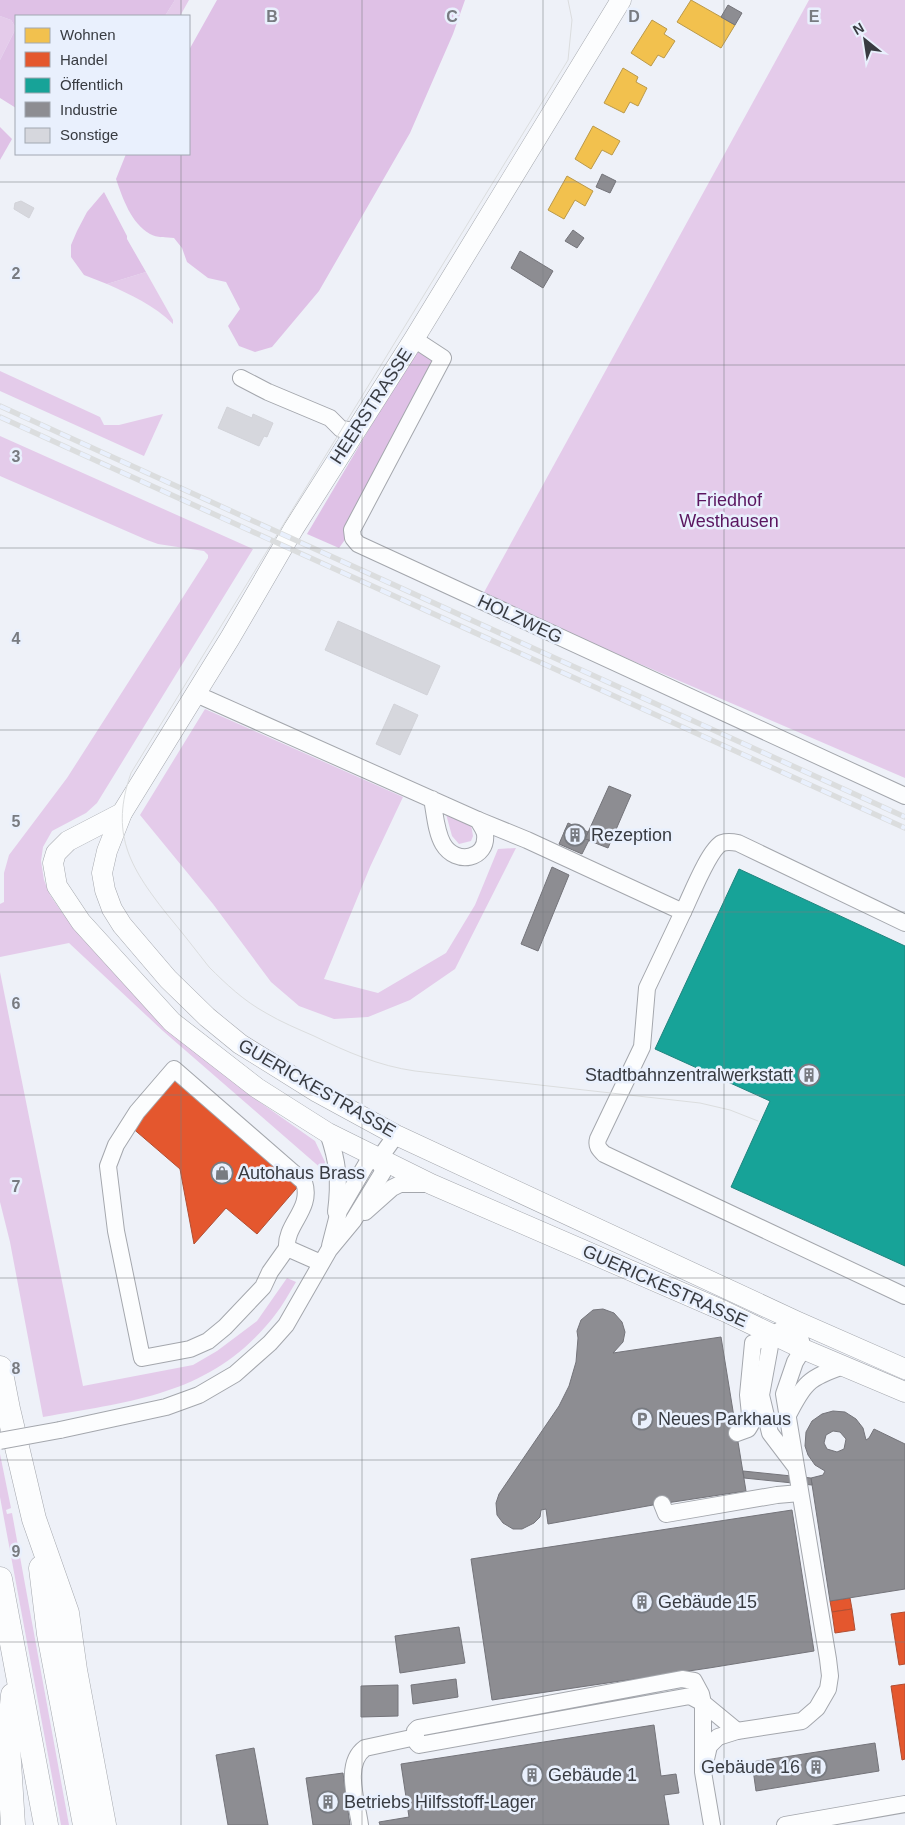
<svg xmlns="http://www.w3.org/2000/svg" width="905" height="1825" font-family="Helvetica,sans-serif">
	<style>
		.green { fill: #e4cbea }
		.forest { fill: #dfc1e6 }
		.homes { fill: #f2c14e; stroke: #ba994a }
		.shops { fill: #e4572e; stroke: #b04f34 }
		.public { fill: #17a398; stroke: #21847e }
		.industry { fill: #8d8d92; stroke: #74747a; fill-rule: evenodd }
		.building { fill: #d6d7dd; stroke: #d2d3d9 }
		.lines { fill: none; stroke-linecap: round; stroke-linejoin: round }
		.minor-casing { stroke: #a4a7ad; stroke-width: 18 }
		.major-casing { stroke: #a4a7ad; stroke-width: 21 }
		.highway-casing { stroke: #a4a7ad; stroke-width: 25 }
		.minor { stroke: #fcfdfe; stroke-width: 16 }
		.major { stroke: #fcfdfe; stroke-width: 20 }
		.highway { stroke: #fcfdfe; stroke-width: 24 }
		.tram { stroke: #dbddde; stroke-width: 1 }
		.rail-casing { stroke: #dbddde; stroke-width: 5.5 }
		.rail { stroke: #e9f0fd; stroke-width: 4; stroke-dasharray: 11; stroke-linecap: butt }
		.minor-bridge-casing { stroke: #a4a7ad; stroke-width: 18; stroke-linecap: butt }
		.minor-bridge { stroke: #fcfdfe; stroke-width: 16 }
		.grid { fill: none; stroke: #787b81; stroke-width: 1; stroke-opacity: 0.55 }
		.labels { text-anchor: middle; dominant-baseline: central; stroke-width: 5; stroke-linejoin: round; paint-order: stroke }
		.street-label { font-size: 18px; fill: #383b41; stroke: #e9f0fd }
		.park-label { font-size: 18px; fill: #5a1660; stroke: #e9f0fd }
		.poi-label { font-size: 18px; fill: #383b41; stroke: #e9f0fd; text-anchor: start }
		.grid-label { font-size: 16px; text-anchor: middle; font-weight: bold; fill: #787b81; stroke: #e9f0fd; stroke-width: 5; stroke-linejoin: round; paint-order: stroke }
	</style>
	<rect width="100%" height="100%" fill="#eef1f8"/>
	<g class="green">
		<polygon points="175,0 189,0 180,16 165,16"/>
		<polygon points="809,0 905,0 905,778 482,596"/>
		<polygon points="0,16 11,20 16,28 0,60"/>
		<path d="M146 272 173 320V324C154 305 131 295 107 284Z"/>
		<polygon points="0,371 100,417 104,425 119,425 163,414 144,456 0,391"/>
		<polygon points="0,436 253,549 97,803 86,813 52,831 43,847 41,861 44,880 50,895 63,914 114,972 179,1034 254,1098 315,1141 325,1162 323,1170 163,1031 69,943 0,957 0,904 4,902 4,873 9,855 67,778 208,558 208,555 204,551 158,544 147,540 0,476"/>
		<polygon points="205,709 403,797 370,867 324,979 378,993 446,953 475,905 498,849 516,848 455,969 410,1000 368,1017 334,1019 299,1006 271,982 213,904 140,815"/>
		<polygon points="446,814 471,824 473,836 471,841 459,844 452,836"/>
		<path d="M0 972 83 1386 193 1365 217 1351 257 1321 287 1278 296 1282C289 1293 283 1305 275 1315 214 1394 135 1401 43 1417L10 1242 0 1202Z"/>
		<polygon points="0,1454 11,1508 6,1510 7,1514 12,1513 69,1825 61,1825 0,1497"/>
	</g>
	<g class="forest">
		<polygon points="0,0 175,0 165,16 16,16 16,108 0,98 0,60 16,28 11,20 0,16"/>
		<path d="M217 0H465L453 34 410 133 319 291 272 347 255 352 239 346 228 326 240 309 226 282 208 278 187 262 182 248 174 238C166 237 157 238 150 234 131 223 123 199 116 179L126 154H189V50Z"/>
		<polygon points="0,127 12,139 0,160"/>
		<polygon points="104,192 127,236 127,239 146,272 107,284 84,275 71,257 71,245 77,231 87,212"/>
		<polygon points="420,343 443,358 352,530 339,548 307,534"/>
	</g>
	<g class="homes">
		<polygon points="691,0 735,25 721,48 677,22"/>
		<polygon points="652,20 667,29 664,34 675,41 664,58 658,55 651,66 631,53"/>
		<polygon points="623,68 638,77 636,82 647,88 638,106 630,102 624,113 604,103"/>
		<polygon points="593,126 620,141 612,155 602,150 591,169 575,159"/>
		<polygon points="567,176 593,191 585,206 575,200 564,219 548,210"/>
	</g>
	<g class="shops">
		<polygon points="175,1075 301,1183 257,1234 226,1208 194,1244 180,1169 130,1126"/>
		<polygon points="850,1598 852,1609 832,1612 830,1601"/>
		<polygon points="852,1609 855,1630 835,1633 832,1612"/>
		<polygon points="905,1612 905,1664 899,1665 891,1614"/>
		<polygon points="905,1684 905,1759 902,1760 891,1686"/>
	</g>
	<polygon class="public" points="739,869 905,946 905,1266 731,1187 770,1101 655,1049"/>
	<g class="industry">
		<polygon points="728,5 742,13 735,25 721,17"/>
		<polygon points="602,174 616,181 610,193 596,187"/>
		<polygon points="573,230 584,238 577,248 565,241"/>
		<polygon points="520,251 553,271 543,288 511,268"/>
		<polygon points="609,786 631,795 608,848 585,839"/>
		<polygon points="568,823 588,832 585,839 589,840 582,854 559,844"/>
		<polygon points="552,867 569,875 538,951 521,944"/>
		<polygon points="603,1309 614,1313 622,1322 625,1332 623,1342 613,1353 721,1337 746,1491 653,1505 548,1524 546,1509 541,1510 540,1517 534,1523 522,1529 513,1529 503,1523 497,1515 496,1503 499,1494 559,1406 569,1386 576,1362 578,1338 577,1331 581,1320 593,1310"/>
		<path d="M833 1411 845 1412 856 1419 863 1428 866 1440 869 1438 874 1429 905 1444V1589L830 1601 811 1478 823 1475 825 1471 815 1465 808 1455 805 1446 806 1432 812 1421 822 1414ZM833 1431 840 1432 846 1439 844 1449 837 1452 827 1449 824 1443 826 1435Z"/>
		<polygon points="743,1471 811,1478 812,1485 744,1478"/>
		<polygon points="792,1510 814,1651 709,1668 492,1700 471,1559"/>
		<polygon points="459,1627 465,1663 400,1673 395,1636"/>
		<polygon points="456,1679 458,1697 413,1704 411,1685"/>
		<polygon points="398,1685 398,1716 361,1717 361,1686"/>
		<polygon points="654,1725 661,1776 676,1774 679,1793 664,1795 669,1825 380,1825 379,1822 409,1817 401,1764"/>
		<polygon points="875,1743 879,1771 756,1791 752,1762"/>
		<polygon points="254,1748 268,1825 228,1825 216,1755"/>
		<polygon points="343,1773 350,1825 313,1825 306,1778"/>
	</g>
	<g class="building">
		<polygon points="21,201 34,208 29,218 14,209 15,203"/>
		<polygon points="227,407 252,418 253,414 273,423 267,437 264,436 259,446 218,428"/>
		<polygon points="338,621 440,666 427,695 325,650"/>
		<polygon points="394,704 418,715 400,755 376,744"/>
	</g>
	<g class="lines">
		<g class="minor-casing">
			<g id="minor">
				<polyline points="414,339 443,358 352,530 353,538 358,544 905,796"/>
				<polyline points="241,378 268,392 330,418 341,429 356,431"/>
				<path d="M196 694 478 820C480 824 484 829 485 834 488 859 456 866 443 844 436 832 435 814 432 799"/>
				<path d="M478 820 527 840 683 912 647 988 642 1047 598 1139C596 1146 599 1149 604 1154L905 1296"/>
				<path d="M683 912C690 898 709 849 722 843 728 841 733 842 738 843L905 923"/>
				<path d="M328 1133C338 1162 340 1181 336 1212"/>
				<polyline points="365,1212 392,1188 400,1184 430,1184"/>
				<polyline points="330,1246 339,1211 367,1163 379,1159 396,1135"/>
				<path d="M287 1248 270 1272 263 1287 225 1327 208 1341 190 1349 142 1358 116 1231 108 1166 116 1145 137 1112 174 1069 304 1182C313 1209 285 1224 287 1248L321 1263"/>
				<path d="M787 1417C804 1383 808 1378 844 1366"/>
				<polyline points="60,1430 166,1407 199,1395 235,1374 270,1343 286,1325 329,1250 353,1221 383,1172 379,1159"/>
				<polyline points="737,1433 748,1429 751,1424 748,1395 753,1343 772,1335"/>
				<polyline points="662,1504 666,1514 777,1495 800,1493"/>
				<polyline points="706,1759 709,1746 718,1737 737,1731 802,1721 817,1708 828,1689 830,1676 828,1659 784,1394 795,1362 803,1349 796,1321 772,1335 761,1395 770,1433 795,1466"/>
				<path d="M360 1825C357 1802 343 1764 365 1748L416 1737"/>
				<polyline points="712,1825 703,1772 703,1703 701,1694 694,1681 682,1679 418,1728 415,1731 417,1743 419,1745 690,1696 703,1703 737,1731"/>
				<polyline points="785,1825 905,1804"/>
			</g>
		</g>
		<g class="major-casing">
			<g id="major">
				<polyline points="621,0 414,339 294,528 230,638 122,813 107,851 102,873 105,890 112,909 122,925 168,979 207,1017 240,1044 317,1092 396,1135 796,1321 905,1369"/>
				<polyline points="122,813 68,841 56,853 53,863 57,886 81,922 172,1022 257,1088 328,1133 431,1184 724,1311 803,1349 905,1392"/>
			</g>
		</g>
		<g class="highway-casing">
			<g id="highway">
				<polyline points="0,1368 8,1409 34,1519 67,1613 75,1670 104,1825"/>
				<polyline points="41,1568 49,1634 85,1825"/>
				<polyline points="0,1579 46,1825"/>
				<polyline points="13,1695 8,1746 13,1825"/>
			</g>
		</g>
		<use href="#minor" class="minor"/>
		<use href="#major" class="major"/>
		<use href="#highway" class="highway"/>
		<path class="tram" d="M568 0 572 20 568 60 131 773C110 833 129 866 166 913 181 931 195 949 209 967 226 984 244 1001 266 1013 281 1022 298 1029 314 1036 347 1052 379 1066 415 1071L700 1103 730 1110 758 1121"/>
		<g class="rail-casing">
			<g id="rail">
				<polyline points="0,406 905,817"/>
				<polyline points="0,417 905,828"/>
			</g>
		</g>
		<use href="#rail" class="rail"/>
		<g class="minor-bridge-casing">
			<polyline id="minor-bridge" points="0,1441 60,1430"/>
		</g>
		<use href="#minor-bridge" class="minor-bridge"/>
	</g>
	<path class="grid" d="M181 0V16M362 0V1825M543 0V1825M724 0V1825M181 154V1825M0 182H905M0 365H905M0 548H905M0 730H905M0 912H905M0 1095H905M0 1278H905M0 1460H905M0 1642H905"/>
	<defs>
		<g id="building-ring" transform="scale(1.125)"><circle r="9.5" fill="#e9f0fd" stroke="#787b81" stroke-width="1.5"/><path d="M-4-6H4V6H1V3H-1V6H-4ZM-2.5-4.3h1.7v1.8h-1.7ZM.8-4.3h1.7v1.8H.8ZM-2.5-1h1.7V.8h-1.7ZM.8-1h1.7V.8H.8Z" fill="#787b81"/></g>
		<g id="shop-ring" transform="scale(1.125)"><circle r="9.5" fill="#e9f0fd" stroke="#787b81" stroke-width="1.5"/><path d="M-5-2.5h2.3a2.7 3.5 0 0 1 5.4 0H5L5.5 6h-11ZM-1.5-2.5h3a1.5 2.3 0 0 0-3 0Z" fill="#787b81"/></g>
		<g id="parking-ring" transform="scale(1.125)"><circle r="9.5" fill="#e9f0fd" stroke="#787b81" stroke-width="1.5"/><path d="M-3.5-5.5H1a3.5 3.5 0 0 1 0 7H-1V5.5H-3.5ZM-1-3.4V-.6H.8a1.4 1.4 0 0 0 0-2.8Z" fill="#787b81"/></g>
	</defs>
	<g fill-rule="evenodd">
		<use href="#building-ring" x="575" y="835"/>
		<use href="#building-ring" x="809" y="1075"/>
		<use href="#shop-ring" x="222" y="1173"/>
		<use href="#parking-ring" x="642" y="1419"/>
		<use href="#building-ring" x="642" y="1602"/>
		<use href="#building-ring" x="816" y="1767"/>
		<use href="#building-ring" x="532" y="1775"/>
		<use href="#building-ring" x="328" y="1802"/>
	</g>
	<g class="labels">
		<g class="street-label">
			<text transform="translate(371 406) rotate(-57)">HEERSTRASSE</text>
			<text transform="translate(520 619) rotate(25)">HOLZWEG</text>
			<text transform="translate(317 1088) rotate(30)">GUERICKESTRASSE</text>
			<text transform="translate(665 1286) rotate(24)">GUERICKESTRASSE</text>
		</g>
		<g class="park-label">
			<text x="729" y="500">Friedhof<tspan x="729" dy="21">Westhausen</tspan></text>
		</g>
		<g class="poi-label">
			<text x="591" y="835">Rezeption</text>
			<text x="793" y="1075" text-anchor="end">Stadtbahnzentralwerkstatt</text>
			<text x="238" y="1173">Autohaus Brass</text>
			<text x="658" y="1419">Neues Parkhaus</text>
			<text x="658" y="1602">Gebäude 15</text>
			<text x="800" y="1767" text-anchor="end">Gebäude 16</text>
			<text x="548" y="1775">Gebäude 1</text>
			<text x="344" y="1802">Betriebs Hilfsstoff-Lager</text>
		</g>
	</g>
	<g class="grid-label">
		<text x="272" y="22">B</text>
		<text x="452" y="22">C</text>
		<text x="634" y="22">D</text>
		<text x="814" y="22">E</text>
		<text x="16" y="279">2</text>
		<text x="16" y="462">3</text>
		<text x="16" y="644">4</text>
		<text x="16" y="827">5</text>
		<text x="16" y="1009">6</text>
		<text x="16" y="1192">7</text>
		<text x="16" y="1374">8</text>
		<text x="16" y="1557">9</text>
	</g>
	<rect x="15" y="15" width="175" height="140" fill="#e9f0fd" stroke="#a2a8b2"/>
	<rect x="25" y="28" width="25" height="15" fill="#f2c14e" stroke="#a2a8b2"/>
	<text x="60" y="40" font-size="15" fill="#383b41">Wohnen</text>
	<rect x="25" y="52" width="25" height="15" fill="#e4572e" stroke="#a2a8b2"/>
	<text x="60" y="65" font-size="15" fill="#383b41">Handel</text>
	<rect x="25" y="78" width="25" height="15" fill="#17a398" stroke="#a2a8b2"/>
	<text x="60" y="90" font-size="15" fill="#383b41">Öffentlich</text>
	<rect x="25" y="102" width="25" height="15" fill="#8d8d92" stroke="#a2a8b2"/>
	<text x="60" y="115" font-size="15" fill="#383b41">Industrie</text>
	<rect x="25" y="128" width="25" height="15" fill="#d6d7dd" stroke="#a2a8b2"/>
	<text x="60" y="140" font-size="15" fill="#383b41">Sonstige</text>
	<g transform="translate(865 40) rotate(330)" stroke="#e9f0fd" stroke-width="4" paint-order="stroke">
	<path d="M0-4L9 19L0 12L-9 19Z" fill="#383b41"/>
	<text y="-8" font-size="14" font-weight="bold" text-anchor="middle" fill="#383b41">N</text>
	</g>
</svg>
